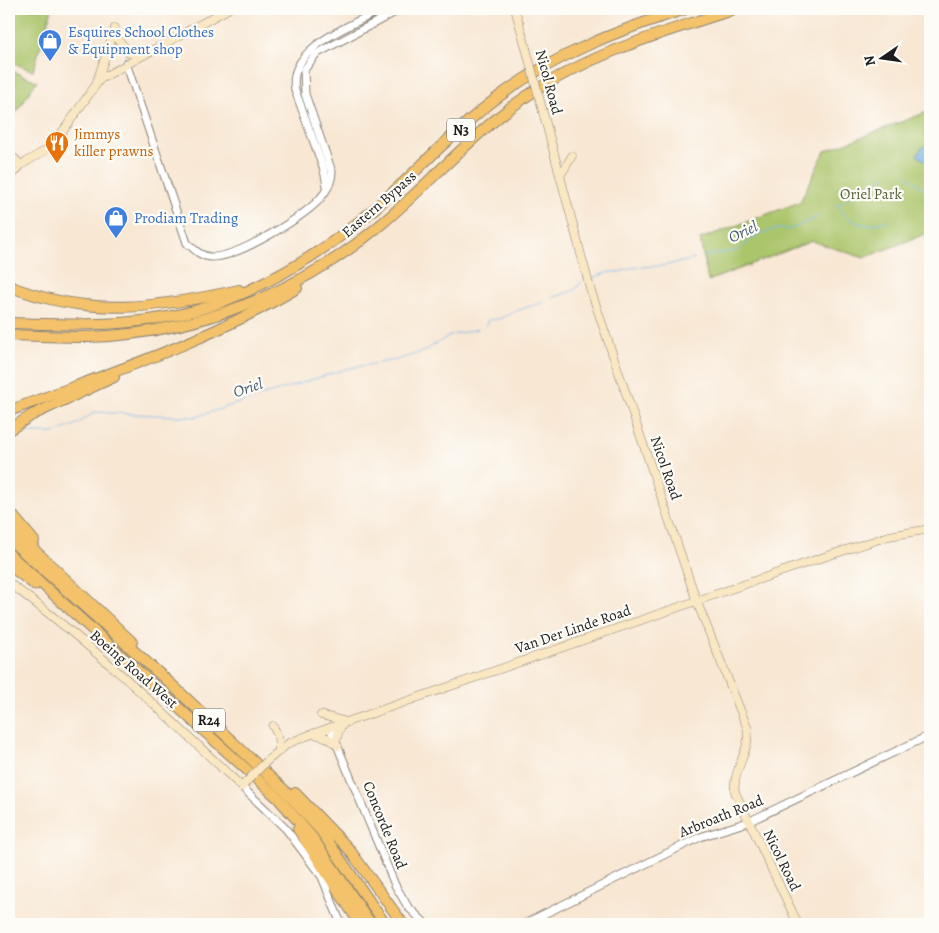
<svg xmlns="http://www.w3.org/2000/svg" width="939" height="933" font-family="Alegreya,serif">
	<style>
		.green { fill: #abc56a; stroke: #647043 }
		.water { fill: #78b6eb; stroke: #4a6984 }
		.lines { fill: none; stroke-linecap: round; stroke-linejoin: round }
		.stream { stroke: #78b6eb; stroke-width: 1 }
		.tertiary-casing { stroke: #8a8278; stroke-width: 9 }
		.secondary-casing { stroke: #8a8278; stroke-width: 9 }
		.motorway-casing { stroke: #8a8278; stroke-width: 12 }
		.tertiary { stroke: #fff; stroke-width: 7 }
		.secondary { stroke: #fae7c3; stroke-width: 8 }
		.motorway { stroke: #f3c26a; stroke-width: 10 }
		.secondary-bridge-casing { stroke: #8a8278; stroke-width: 9; stroke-linecap: butt }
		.secondary-bridge { stroke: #fae7c3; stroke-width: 8 }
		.labels { text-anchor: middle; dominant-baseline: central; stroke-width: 4.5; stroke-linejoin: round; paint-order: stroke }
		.shield { fill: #fdfcf7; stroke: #605f5e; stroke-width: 1 }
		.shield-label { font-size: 14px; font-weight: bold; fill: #1c1c1c }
		.shop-label { font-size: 15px; fill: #366cbe; stroke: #fdfcf7; text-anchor: start }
		.street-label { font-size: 15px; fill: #1c1c1c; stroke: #fdfcf7 }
		.food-label { font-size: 15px; fill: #c56008; stroke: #fdfcf7; text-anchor: start }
		.park-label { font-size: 15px; fill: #55603b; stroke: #fdfcf7 }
		.water-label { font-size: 16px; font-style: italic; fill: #415a6f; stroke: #fdfcf7 }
	</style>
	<rect width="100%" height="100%" fill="#fdfcf7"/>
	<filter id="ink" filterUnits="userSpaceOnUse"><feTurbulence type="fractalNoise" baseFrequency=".02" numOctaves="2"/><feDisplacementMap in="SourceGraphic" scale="10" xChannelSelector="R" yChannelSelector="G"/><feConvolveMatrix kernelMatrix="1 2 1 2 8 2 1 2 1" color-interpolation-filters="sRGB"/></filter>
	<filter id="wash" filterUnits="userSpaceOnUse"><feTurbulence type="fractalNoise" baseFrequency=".0096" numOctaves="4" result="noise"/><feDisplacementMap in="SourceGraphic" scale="20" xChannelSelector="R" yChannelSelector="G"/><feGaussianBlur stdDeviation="1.12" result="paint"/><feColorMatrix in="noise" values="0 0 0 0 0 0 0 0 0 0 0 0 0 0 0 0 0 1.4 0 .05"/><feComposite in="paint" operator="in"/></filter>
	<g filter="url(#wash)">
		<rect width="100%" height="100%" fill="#f8e7d3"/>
		<g class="green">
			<polygon points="9,9 52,9 33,71 9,61"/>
			<polygon points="9,70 37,81 9,123"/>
			<polygon points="930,111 930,232 864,258 812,241 708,281 700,239 800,202 825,151"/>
		</g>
		<polygon class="water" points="930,143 930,173 929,173 928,163 917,155 923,147"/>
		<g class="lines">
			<g class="stream">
				<polyline points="905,174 920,186 930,189"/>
				<path d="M837 205C852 227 866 228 889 220"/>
				<polyline points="835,207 870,184 887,176"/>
				<polyline points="704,256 738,250 760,233 777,229 792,229 819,216"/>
				<polyline points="592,278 609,272 619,272 634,267 662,266 695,259"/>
				<polyline points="552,298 575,290 581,282"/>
				<polyline points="485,326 488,320 499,319 516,311 544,302"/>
				<polyline points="22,430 26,433 54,433 77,424 95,412 195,417 349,368 396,360 422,352 451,335 478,329"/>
			</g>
		</g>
	</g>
	<g filter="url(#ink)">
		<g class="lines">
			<g class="tertiary-casing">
				<g id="tertiary">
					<path d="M126 63 187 243C194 249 200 256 210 257 236 259 301 218 319 200 326 192 332 181 332 172L305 94 304 70 316 54 401 9"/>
					<path d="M327 186 324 170 295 90C286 48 352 25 383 9"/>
					<polyline points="330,728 395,885 408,907 426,924"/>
					<polyline points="242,787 286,829 322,877 341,924"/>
					<polyline points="524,924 700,837 748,822 930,735"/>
				</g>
			</g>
			<g class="secondary-casing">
				<g id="secondary">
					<polyline points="515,9 526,48"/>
					<polyline points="118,39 129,53 139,56"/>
					<polyline points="97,81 115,28"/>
					<path d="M543 112 590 288 697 602 747 727C752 750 732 769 735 792L798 924"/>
					<polyline points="9,163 15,159 21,165 15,172 9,168"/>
					<polyline points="21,165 46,150 58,138 100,79 228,9"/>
					<polyline points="560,176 572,156"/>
					<path d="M9 583C92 644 167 716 242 787L247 781"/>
					<polyline points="321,715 347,722"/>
					<polyline points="273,726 278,736 279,749"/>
					<polyline points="314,734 328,738 338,746"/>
					<polyline points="336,742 339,730 344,723"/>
					<polyline points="268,760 289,743 312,734 818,559 889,536 930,529"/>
				</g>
			</g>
			<g class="motorway-casing">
				<g id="motorway">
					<path d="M9 286C89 318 158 308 239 290"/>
					<path d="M9 323C84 326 163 328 234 297 276 279 320 253 356 224 407 184 449 133 501 95 556 54 621 29 686 9"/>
					<path d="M9 335C46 336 83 339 120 335 217 325 311 285 385 221 433 180 475 131 527 96 591 53 664 32 736 9"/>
					<path d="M9 411C106 374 207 342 297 288"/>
					<polyline points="9,430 32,415 114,377"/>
					<polyline points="9,511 34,541"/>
					<polyline points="9,526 132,642"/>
					<polyline points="9,539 172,685 284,790 321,831 385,924"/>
					<polyline points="9,554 278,798 312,837 371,924"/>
					<polyline points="9,565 35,585"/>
					<polyline points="295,793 349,849 403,924"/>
					<polyline points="298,829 360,924"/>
				</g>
			</g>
			<use href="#tertiary" class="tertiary"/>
			<use href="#secondary" class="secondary"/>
			<use href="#motorway" class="motorway"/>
			<g class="secondary-bridge-casing">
				<g id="secondary-bridge">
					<polyline points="526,48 543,112"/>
					<polyline points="247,781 268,760"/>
				</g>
			</g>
			<use href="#secondary-bridge" class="secondary-bridge"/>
		</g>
	</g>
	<defs>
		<g id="shop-pin" transform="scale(1.25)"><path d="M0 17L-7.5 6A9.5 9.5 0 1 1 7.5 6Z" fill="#3f7fe0" stroke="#fdfcf7"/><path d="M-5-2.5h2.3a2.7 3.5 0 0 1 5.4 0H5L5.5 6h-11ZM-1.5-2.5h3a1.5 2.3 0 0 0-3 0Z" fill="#fff"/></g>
		<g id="restaurant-pin" transform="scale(1.25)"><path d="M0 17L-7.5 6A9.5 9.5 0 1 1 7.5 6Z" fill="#e8710a" stroke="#fdfcf7"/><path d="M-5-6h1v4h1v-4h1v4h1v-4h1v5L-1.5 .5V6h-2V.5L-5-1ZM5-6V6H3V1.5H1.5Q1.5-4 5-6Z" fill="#fff"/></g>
	</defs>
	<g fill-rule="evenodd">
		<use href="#shop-pin" x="50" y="41"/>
		<use href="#restaurant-pin" x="57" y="143"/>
		<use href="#shop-pin" x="116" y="218"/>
	</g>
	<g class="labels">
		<g class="shield">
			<rect x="447" y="118.5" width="28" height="23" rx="4"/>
			<rect x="193" y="708.5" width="32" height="23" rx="4"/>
		</g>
		<g class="shield-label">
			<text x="461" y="130">N3</text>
			<text x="209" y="720">R24</text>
		</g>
		<g class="shop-label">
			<text x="68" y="32">Esquires School Clothes<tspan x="68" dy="17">&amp; Equipment shop</tspan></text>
			<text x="134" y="218">Prodiam Trading</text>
		</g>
		<g class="street-label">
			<text transform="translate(549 82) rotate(75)">Nicol Road</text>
			<text transform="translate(379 204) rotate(-41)">Eastern Bypass</text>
			<text transform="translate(666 468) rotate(71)">Nicol Road</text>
			<text transform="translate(573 629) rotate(-19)">Van Der Linde Road</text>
			<text transform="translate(134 669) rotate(41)">Boeing Road West</text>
			<text transform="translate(721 816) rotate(-22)">Arbroath Road</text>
			<text transform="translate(385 825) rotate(68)">Concorde Road</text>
			<text transform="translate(782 860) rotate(64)">Nicol Road</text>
		</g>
		<g class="food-label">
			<text x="74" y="134">Jimmys<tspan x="74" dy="17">killer prawns</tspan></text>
		</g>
		<g class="park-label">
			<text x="871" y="194">Oriel Park</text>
		</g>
		<g class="water-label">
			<text transform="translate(743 232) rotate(-26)">Oriel</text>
			<text transform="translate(248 388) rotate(-18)">Oriel</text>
		</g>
	</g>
	<rect width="939" height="933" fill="none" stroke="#fdfcf7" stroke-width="30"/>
	<g transform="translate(882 58) rotate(257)" stroke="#fdfcf7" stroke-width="4" paint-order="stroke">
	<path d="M0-4L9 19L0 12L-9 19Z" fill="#1c1c1c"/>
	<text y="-8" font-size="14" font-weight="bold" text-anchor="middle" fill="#1c1c1c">N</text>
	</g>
</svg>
